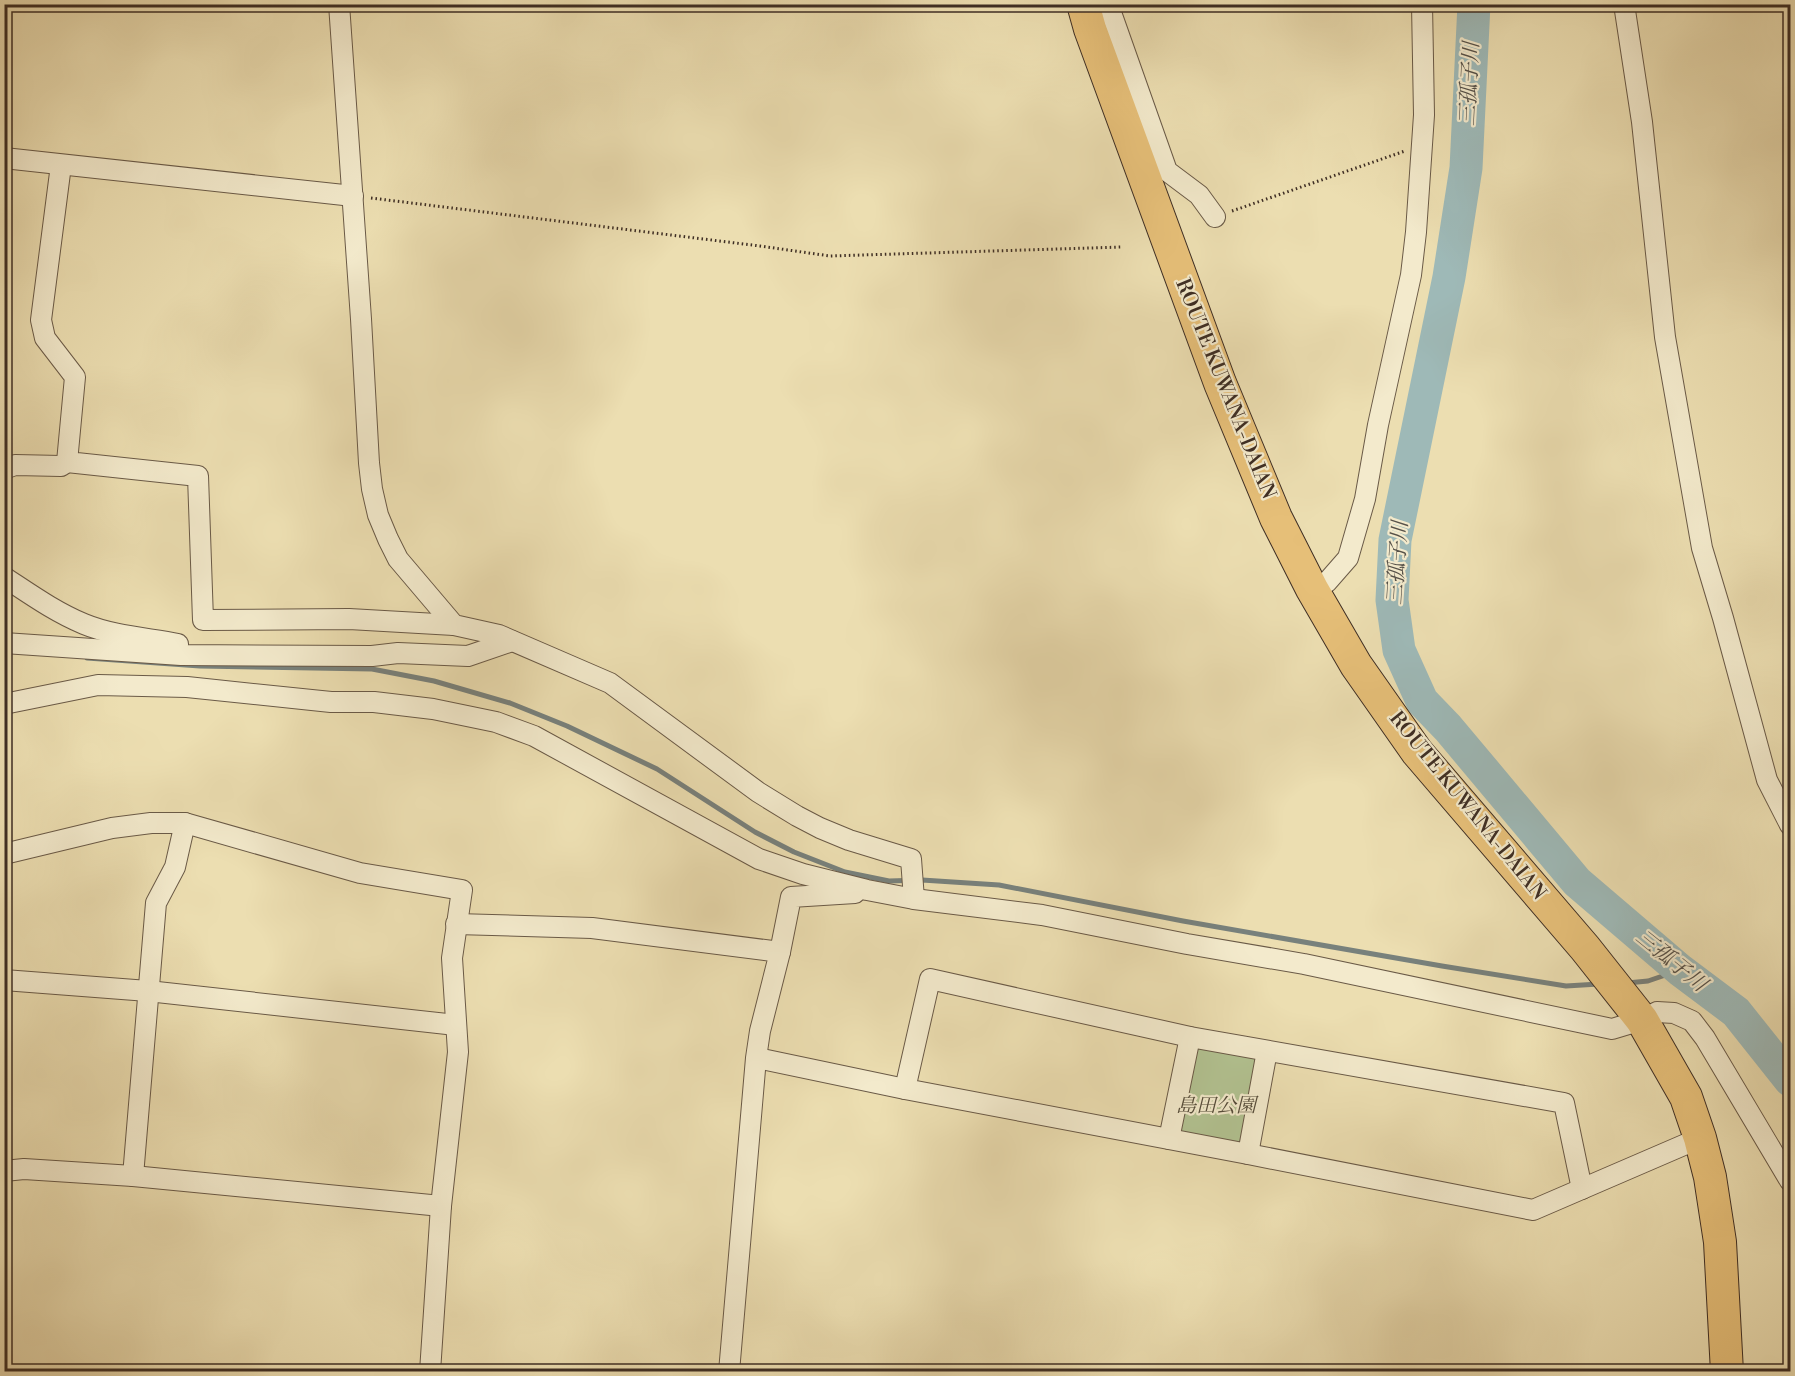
<svg xmlns="http://www.w3.org/2000/svg" width="1795" height="1376" font-family="'Libre Bodoni','Noto Serif JP',serif">
	<style>
		.green { fill: #b2c291; stroke: #78785a; stroke-width: 1.5 }
		.lines { fill: none; stroke-linecap: round; stroke-linejoin: round }
		.stream { stroke: #78817c; stroke-width: 5 }
		.river { stroke: #9eb9b7; stroke-width: 33 }
		.minor-casing { stroke: #6a5a47; stroke-width: 22 }
		.primary-casing { stroke: #3e2e24; stroke-width: 34 }
		.path { stroke: #3e2e24; stroke-width: 3; stroke-dasharray: 1.5 3; stroke-linecap: butt }
		.minor { stroke: #f3eacc; stroke-width: 20 }
		.primary { stroke: #e6bf78; stroke-width: 32 }
		.labels { text-anchor: middle; dominant-baseline: central; stroke-width: 4.5; stroke-linejoin: round; paint-order: stroke }
		.street-label { font-size: 20px; fill: #3e2e24; stroke: #f3eacc }
		.park-label { font-size: 20px; font-style: italic; fill: #554c3a; stroke: #f3eacc }
		.water-label { font-size: 21px; font-style: italic; fill: #565149; stroke: #f3eacc }
	</style>
	<rect width="100%" height="100%" fill="#ecdeb1"/>
	<filter id="stains"><feTurbulence type="fractalNoise" baseFrequency=".00333" numOctaves="4"/><feColorMatrix values="0 0 0 0 .2 0 0 0 0 .09 0 0 0 0 .02 0 0 0 .5 -.17"/></filter>
	<radialGradient id="worn" r=".72"><stop offset=".6" stop-color="#630" stop-opacity="0"/><stop offset="1" stop-color="#630" stop-opacity=".3"/></radialGradient>
	<polygon class="green" points="1195,1041 1261,1054 1244,1148 1175,1135"/>
	<g class="lines">
		<g class="stream">
			<polyline points="87,658 200,666 372,669 434,681 510,703 567,726 657,769 755,832 794,852 845,872 889,881 922,880 999,885 1183,921 1442,966 1566,986 1599,984"/>
			<polyline points="1627,983 1648,981 1680,970"/>
		</g>
		<polyline class="river" points="1474,4 1466,168 1449,277 1395,540 1392,600 1399,650 1422,701 1448,728 1577,882 1680,970 1736,1012 1790,1080"/>
		<g class="minor-casing">
			<g id="minor">
				<polyline points="339,4 361,319 369,463 372,489 378,515 388,539 398,559 454,625 499,635 610,683 758,792 797,816 820,828 849,840 911,859 914,899"/>
				<polyline points="1108,4 1167,171 1199,195 1215,217"/>
				<polyline points="1624,4 1642,122 1665,337 1702,548 1723,618 1767,780 1790,825"/>
				<polyline points="4,158 353,196"/>
				<polyline points="61,165 41,320 45,338 75,377 67,462 198,476 203,620 349,619 454,625"/>
				<polyline points="4,469 15,465 61,466 67,462"/>
				<path d="M4 577C30 594 55 612 84 624 113 636 147 638 178 644"/>
				<polyline points="1312,589 1327,582 1348,558 1365,499 1378,425 1411,275 1416,232 1424,115 1422,4"/>
				<polyline points="4,643 181,655 372,656 398,653 468,656 512,641"/>
				<polyline points="4,704 98,685 187,687 331,702 374,702 433,709 496,722 534,736 759,859 803,874 867,890 914,899 1042,915 1187,944 1304,964 1612,1029 1642,1020 1657,1012 1674,1013 1692,1021 1705,1038 1790,1181"/>
				<polyline points="4,854 112,828 151,823 185,823 360,873 462,890 452,958 458,1052 441,1206 430,1372"/>
				<polyline points="456,924 592,928 780,952 760,1031 756,1058 729,1372"/>
				<polyline points="780,952 791,897 855,893"/>
				<polyline points="4,980 148,991 456,1025"/>
				<polyline points="762,1059 905,1089 1248,1154 1533,1210 1700,1138"/>
				<polyline points="905,1089 930,979 1190,1037 1564,1103 1582,1189"/>
				<polyline points="1169,1139 1190,1037"/>
				<polyline points="1248,1154 1267,1051"/>
				<polyline points="4,1171 24,1169 133,1176 441,1206"/>
				<polyline points="133,1176 156,903 175,867 185,823"/>
			</g>
		</g>
		<g class="primary-casing">
			<polyline id="primary" points="1083,4 1090,29 1220,383 1276,518 1312,589 1356,665 1417,752 1585,948 1642,1020 1686,1097 1700,1138 1710,1177 1720,1242 1727,1372"/>
		</g>
		<g class="path">
			<polyline points="371,198 760,246 830,256 1122,247"/>
			<polyline points="1232,211 1405,151"/>
		</g>
		<use href="#minor" class="minor"/>
		<use href="#primary" class="primary"/>
	</g>
	<g class="labels">
		<g class="street-label">
			<text transform="translate(1225 389) rotate(68)">ROUTE KUWANA-DAIAN</text>
			<text transform="translate(1467 806) rotate(51)">ROUTE KUWANA-DAIAN</text>
		</g>
		<g class="park-label">
			<text x="1216" y="1106">島田公園</text>
		</g>
		<g class="water-label">
			<text transform="translate(1470 84) rotate(-87)">三孤子川</text>
			<text transform="translate(1398 563) rotate(-86)">三孤子川</text>
			<text transform="translate(1671 961) rotate(39)">三孤子川</text>
		</g>
	</g>
	<rect width="1795" height="1376" fill="none" stroke="#ecdeb1" stroke-width="24"/>
	<rect x="6" y="6" width="1783" height="1364" fill="none" stroke="#3e2e24" stroke-width="3"/>
	<rect x="12" y="12" width="1771" height="1352" fill="none" stroke="#3e2e24" stroke-width="1.5"/>
	<rect width="100%" height="100%" filter="url(#stains)"/>
	<rect width="100%" height="100%" fill="url(#worn)"/>
</svg>
